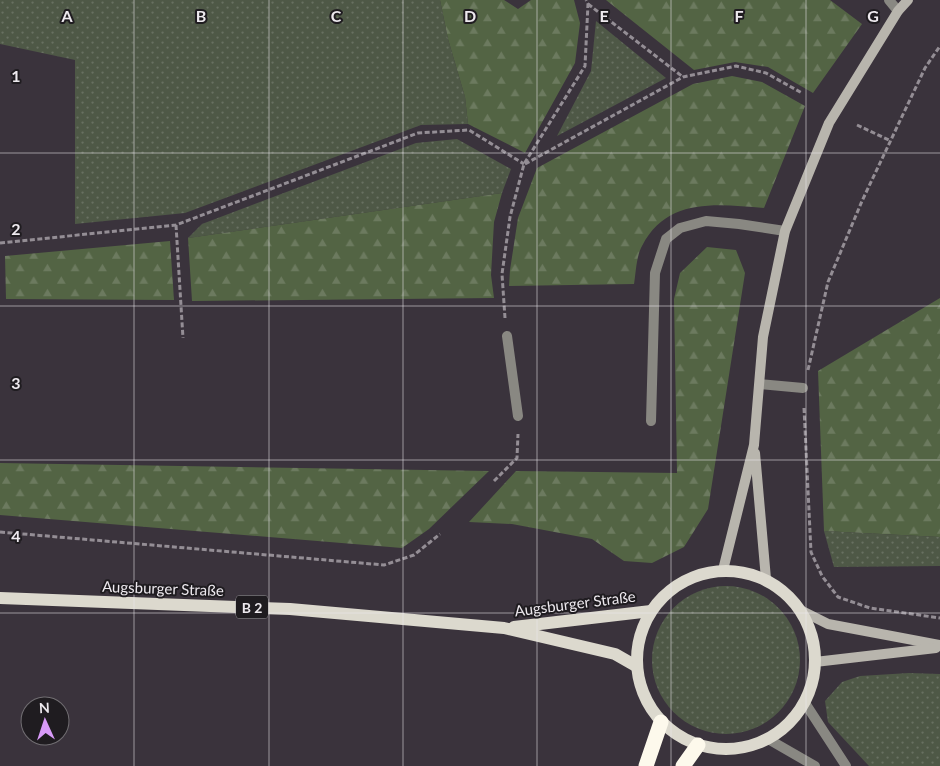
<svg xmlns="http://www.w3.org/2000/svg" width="940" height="766" font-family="Lato,sans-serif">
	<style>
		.grass { fill: url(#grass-dots) }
		.forest { fill: url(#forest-firs) }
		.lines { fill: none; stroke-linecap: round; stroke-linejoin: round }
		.path { stroke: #948e95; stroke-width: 3; stroke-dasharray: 5 2.5; stroke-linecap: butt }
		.lane { stroke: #898882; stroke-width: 10 }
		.secondary { stroke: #b8b5ad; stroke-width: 10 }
		.primary { stroke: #dcd9ce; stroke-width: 12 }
		.highway { stroke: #fdf9ec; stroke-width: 15 }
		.grid { fill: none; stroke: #ede9ee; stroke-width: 1; stroke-opacity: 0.55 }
		.labels { text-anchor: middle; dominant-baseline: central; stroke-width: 4; stroke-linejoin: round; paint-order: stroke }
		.shield { fill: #1f1c20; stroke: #afacb0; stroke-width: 1 }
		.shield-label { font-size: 14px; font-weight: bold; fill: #ede9ee }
		.street-label { font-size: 15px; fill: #ede9ee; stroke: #1f1c20 }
		.grid-label { font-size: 16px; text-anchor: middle; font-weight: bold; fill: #ede9ee; stroke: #1f1c20; stroke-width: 4; stroke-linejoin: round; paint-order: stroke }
	</style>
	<defs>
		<pattern id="grass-dots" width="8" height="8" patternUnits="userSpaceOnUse" patternTransform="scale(1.25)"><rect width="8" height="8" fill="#4e5846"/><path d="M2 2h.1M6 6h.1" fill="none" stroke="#687061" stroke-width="1.8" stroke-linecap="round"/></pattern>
		<pattern id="forest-firs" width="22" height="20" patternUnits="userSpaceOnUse" patternTransform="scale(1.25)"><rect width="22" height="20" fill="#536444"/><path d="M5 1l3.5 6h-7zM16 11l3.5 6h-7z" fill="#6c7a5f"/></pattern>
	</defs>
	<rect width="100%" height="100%" fill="#3a333c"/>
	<g class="grass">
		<polygon points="0,0 440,0 448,39 465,97 468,124 421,125 185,213 75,224 75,60 0,44"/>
		<polygon points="596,21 666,78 557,136 591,71"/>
		<polygon points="457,139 511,169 502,193 188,238 202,224 416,143"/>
		<polygon points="824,531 940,537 940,566 834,567"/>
		<circle cx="726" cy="660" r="74"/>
		<polygon points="909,673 940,674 940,766 869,766 828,722 825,701 842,682 860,676"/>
	</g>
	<g class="forest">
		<polygon points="440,0 504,0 518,9 531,0 574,0 580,23 575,63 525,153 468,124 465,97 448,39"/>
		<polygon points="606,0 830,0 862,24 813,93 768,67 735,62 694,70"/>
		<path d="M732 76 762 82 805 106 764 208C717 204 667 197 642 246 636 257 636 273 634 284L509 286 510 270 518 218 537 168 693 84Z"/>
		<polygon points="502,193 494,222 491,275 494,298 192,301 188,238"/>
		<polygon points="170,241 174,300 6,299 5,256"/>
		<polygon points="707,247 736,250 745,273 708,509 684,547 652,563 624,561 592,539 512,524 469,522 516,471 677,473 674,299 680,273"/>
		<polygon points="940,298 940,537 824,531 818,371"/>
		<polygon points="0,463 489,471 429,529 402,548 0,515"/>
	</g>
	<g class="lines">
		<g class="path">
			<polyline points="588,4 683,77"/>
			<polyline points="857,125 891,141"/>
			<polyline points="525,164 683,77 736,66 766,73 802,93"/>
			<polyline points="176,225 183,338"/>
			<polyline points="0,243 176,225 418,133 469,130 524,164"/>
			<polyline points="505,318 502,274 510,217 524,164 585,66 588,4 586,0"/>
			<polyline points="808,370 828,282 862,201 925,68 940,46"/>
			<polyline points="804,408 811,552 822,576 838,597 870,608 940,618"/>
			<polyline points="494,481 517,458 518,434"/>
			<polyline points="0,532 384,565 414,555 440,534"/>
		</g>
		<g class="lane">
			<polyline points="889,0 898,11"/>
			<polyline points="507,336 518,416"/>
			<polyline points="760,384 803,388"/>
			<polyline points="651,421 655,273 666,239 680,228 706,221 739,224 785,231"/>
			<polyline points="805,703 846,766"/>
			<polyline points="768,739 815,766"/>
		</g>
		<g class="secondary">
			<polyline points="755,453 766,579"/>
			<polyline points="723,570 754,445 763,337 785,231 829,123 898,11 908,0"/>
			<polyline points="802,611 828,624 940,645"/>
			<polyline points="815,662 936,648"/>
		</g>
		<g class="primary">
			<circle cx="726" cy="660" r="89"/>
			<polyline points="0,598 290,609 504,628 615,654 636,666"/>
			<polyline points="514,627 651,611"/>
		</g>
		<g class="highway">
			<polyline points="646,766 661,722"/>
			<polyline points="683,766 698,745"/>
		</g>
	</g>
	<path class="grid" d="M134 0V766M269 0V766M403 0V766M537 0V766M671 0V766M806 0V766M0 153H940M0 306H940M0 460H940M0 613H940"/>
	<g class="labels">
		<rect class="shield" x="236" y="595.5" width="32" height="23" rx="4"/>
		<g class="shield-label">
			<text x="252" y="607">B 2</text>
		</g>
		<g class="street-label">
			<text transform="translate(163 588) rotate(2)">Augsburger Straße</text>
			<text transform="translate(575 603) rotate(-7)">Augsburger Straße</text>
		</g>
	</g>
	<g class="grid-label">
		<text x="67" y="22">A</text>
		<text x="201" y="22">B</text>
		<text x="336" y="22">C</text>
		<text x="470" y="22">D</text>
		<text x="604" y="22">E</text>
		<text x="739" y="22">F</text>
		<text x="873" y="22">G</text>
		<text x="16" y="82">1</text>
		<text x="16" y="235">2</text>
		<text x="16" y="389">3</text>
		<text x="16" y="542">4</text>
	</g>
	<g transform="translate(45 721) rotate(357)"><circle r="24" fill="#1f1c20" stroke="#716e72"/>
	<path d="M0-4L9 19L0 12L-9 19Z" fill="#d89af8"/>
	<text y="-8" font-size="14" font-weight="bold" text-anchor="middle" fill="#ede9ee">N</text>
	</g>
</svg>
